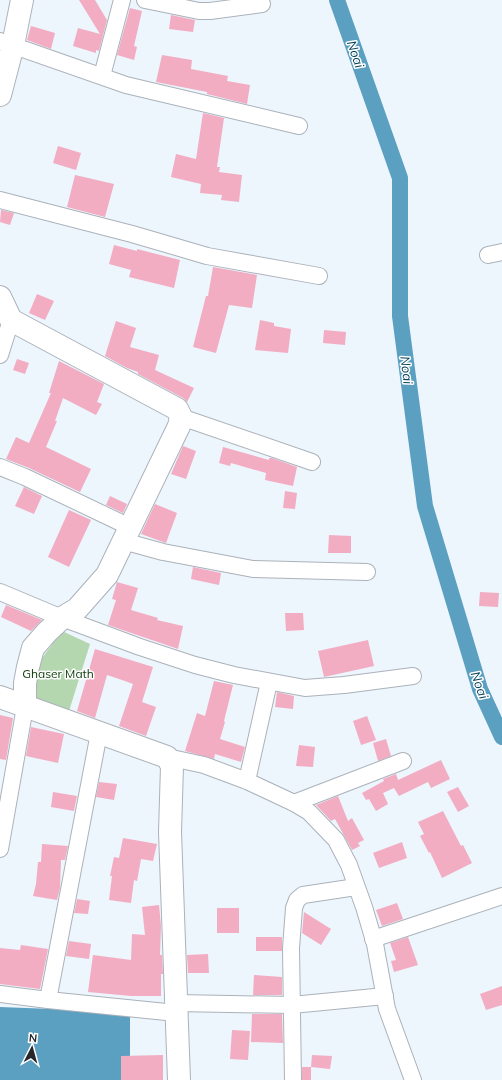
<svg xmlns="http://www.w3.org/2000/svg" width="502" height="1080" font-family="Mulish,sans-serif">
	<style>
		.green { fill: #b4d7af }
		.water { fill: #5ca0c1 }
		.lines { fill: none; stroke-linecap: round; stroke-linejoin: round }
		.canal { stroke: #5ca0c1; stroke-width: 16 }
		.building { fill: #f2adc3 }
		.street-casing { stroke: #abb2ba; stroke-width: 18 }
		.secondary-casing { stroke: #abb2ba; stroke-width: 24 }
		.street { stroke: #fff; stroke-width: 16 }
		.secondary { stroke: #fff; stroke-width: 22 }
		.labels { text-anchor: middle; dominant-baseline: central; stroke-width: 3; stroke-linejoin: round; paint-order: stroke }
		.park-label { font-size: 12px; fill: #0d3b09; stroke: #fff }
		.water-label { font-size: 13px; font-style: italic; fill: #06425a; stroke: #fff }
	</style>
	<rect width="100%" height="100%" fill="#edf5fd"/>
	<polygon class="green" points="62,631 90,644 69,711 33,697 37,665"/>
	<polygon class="water" points="0,1007 130,1012 130,1080 0,1080"/>
	<g class="lines">
		<polyline class="canal" points="337,0 400,178 400,316 425,506 480,689 502,737"/>
	</g>
	<g class="building">
		<polygon points="79,0 95,0 107,20 99,51 96,50 96,53 73,46 78,28 100,34"/>
		<polygon points="130,8 142,11 134,46 137,47 134,60 117,55"/>
		<polygon points="171,15 195,20 193,32 169,29"/>
		<polygon points="31,26 55,33 51,49 27,40"/>
		<polygon points="162,55 192,60 191,69 228,76 227,81 250,85 247,104 207,94 207,92 156,82"/>
		<polygon points="203,113 224,118 217,167 220,167 219,172 242,175 239,202 221,200 222,195 200,193 201,184 171,177 176,154 196,159"/>
		<polygon points="58,146 81,153 76,170 53,163"/>
		<polygon points="75,175 114,184 105,217 67,207"/>
		<polygon points="1,210 14,213 10,225 0,222"/>
		<polygon points="114,245 137,251 137,249 180,260 174,288 129,277 131,270 109,264"/>
		<polygon points="213,267 257,275 252,308 229,305 216,353 193,347 206,296 208,296"/>
		<polygon points="37,294 54,301 45,320 29,313"/>
		<polygon points="260,320 274,323 274,326 291,329 288,353 255,350"/>
		<polygon points="116,321 136,328 130,347 159,355 155,370 194,388 187,402 183,398 138,374 138,372 127,368 105,356"/>
		<polygon points="324,330 346,332 345,345 323,343"/>
		<polygon points="17,359 29,363 25,374 13,370"/>
		<polygon points="59,361 104,384 97,402 102,404 96,415 63,398 55,421 57,421 46,447 91,469 80,492 29,468 6,459 16,437 29,443 51,393 49,393"/>
		<polygon points="183,446 196,451 186,479 171,474"/>
		<polygon points="223,447 269,460 269,458 272,458 297,467 293,486 265,480 266,473 231,463 230,466 219,463"/>
		<polygon points="24,487 42,496 34,514 15,506"/>
		<polygon points="285,491 297,493 295,509 283,508"/>
		<polygon points="110,496 127,504 123,513 106,505"/>
		<polygon points="155,504 177,513 166,543 141,534"/>
		<polygon points="69,510 91,520 69,567 48,557"/>
		<polygon points="329,535 351,536 351,553 328,553"/>
		<polygon points="193,567 221,573 219,585 191,579"/>
		<polygon points="117,582 138,588 131,610 158,618 157,620 183,626 178,649 108,625 116,600 112,599"/>
		<polygon points="480,592 499,593 498,607 479,606"/>
		<polygon points="6,605 42,620 31,631 1,617"/>
		<polygon points="285,613 303,613 304,630 286,631"/>
		<polygon points="368,640 374,666 324,677 318,651"/>
		<polygon points="95,649 153,667 142,702 156,707 146,736 119,726 133,684 122,680 107,675 95,718 77,711"/>
		<polygon points="214,681 233,685 224,721 225,722 220,739 245,747 241,762 215,754 214,759 185,751 197,713 205,716"/>
		<polygon points="277,692 294,696 293,709 275,707"/>
		<polygon points="0,715 13,718 6,760 0,759"/>
		<polygon points="367,716 376,740 361,745 353,721"/>
		<polygon points="31,727 64,734 58,763 26,756"/>
		<polygon points="386,739 391,756 378,761 373,743"/>
		<polygon points="299,745 315,747 313,767 296,766"/>
		<polygon points="441,760 450,779 431,788 428,782 399,796 394,788 383,793 388,804 376,811 369,799 366,800 362,793 384,781 383,779 396,774 398,780"/>
		<polygon points="99,782 117,784 114,800 96,797"/>
		<polygon points="458,787 469,806 458,812 447,792"/>
		<polygon points="53,792 77,796 74,811 51,807"/>
		<polygon points="338,796 348,821 352,818 364,840 358,843 360,846 352,850 335,819 331,821 316,805"/>
		<polygon points="443,811 461,846 463,845 472,863 442,878 430,852 429,853 420,836 424,834 418,822"/>
		<polygon points="123,838 157,844 153,861 141,859 137,881 134,880 131,903 109,900 112,876 110,876 114,857 119,858"/>
		<polygon points="402,842 407,858 379,868 373,853"/>
		<polygon points="42,844 68,846 65,860 61,860 60,888 57,900 33,896 36,884 38,862 41,862"/>
		<polygon points="77,899 90,901 88,914 74,913"/>
		<polygon points="397,903 403,919 382,926 376,910"/>
		<polygon points="159,905 161,926 160,955 162,955 163,974 161,974 161,996 131,996 88,992 93,955 131,960 132,934 145,935 142,907"/>
		<rect x="217" y="908" width="22" height="25"/>
		<polygon points="304,912 331,929 321,945 302,933"/>
		<rect x="256" y="937" width="26" height="14"/>
		<polygon points="408,937 418,965 394,972 391,961 396,960 390,943"/>
		<polygon points="69,941 91,944 89,959 66,956"/>
		<polygon points="21,945 48,949 40,989 0,984 0,948 20,950"/>
		<polygon points="208,954 209,973 188,973 187,955"/>
		<polygon points="254,975 282,977 282,995 253,995"/>
		<polygon points="502,986 502,1005 486,1010 480,994"/>
		<polygon points="252,1014 282,1014 283,1043 251,1042"/>
		<polygon points="232,1030 250,1031 248,1060 230,1059"/>
		<polygon points="163,1055 163,1080 121,1080 121,1056"/>
		<polygon points="312,1055 332,1056 330,1069 311,1067"/>
		<rect x="302" y="1067" width="9" height="13"/>
	</g>
	<g class="lines">
		<g class="street-casing">
			<g id="street">
				<polyline points="145,0 199,11 210,11 262,4"/>
				<polyline points="0,41 126,85 299,126"/>
				<polyline points="102,76 122,0"/>
				<polyline points="0,200 132,234 207,256 319,276"/>
				<polyline points="488,255 502,252"/>
				<polyline points="0,355 11,320"/>
				<polyline points="181,417 312,462"/>
				<polyline points="0,467 25,477 130,527"/>
				<polyline points="123,541 163,552 253,569 367,572"/>
				<polyline points="0,592 62,618 140,647 195,665 234,675 305,688 344,685 413,676"/>
				<polyline points="167,757 204,765 247,781 294,803 309,812 336,840 349,865 364,907 375,944 387,1009 413,1080"/>
				<polyline points="247,781 269,682"/>
				<polyline points="294,803 403,761"/>
				<polyline points="0,849 25,707"/>
				<polyline points="373,939 502,896"/>
				<polyline points="0,994 48,1000 99,733"/>
				<polyline points="48,1000 176,1013"/>
				<polyline points="176,1003 292,1005 385,996"/>
				<polyline points="293,1080 291,948 294,908 297,900 303,895 356,887"/>
			</g>
		</g>
		<g class="secondary-casing">
			<g id="secondary">
				<polyline points="0,95 13,45 22,0"/>
				<polyline points="0,297 11,320 177,409 181,417 179,426 107,575 77,609 62,618 47,632 33,648 28,667 25,683 25,707"/>
				<polyline points="0,697 167,757 172,766 170,832 179,1080"/>
			</g>
		</g>
		<use href="#street" class="street"/>
		<use href="#secondary" class="secondary"/>
	</g>
	<g class="labels">
		<g class="park-label">
			<text x="58" y="673">Ghaser Math</text>
		</g>
		<g class="water-label">
			<text transform="translate(356 54) rotate(71)">Noai</text>
			<text transform="translate(407 370) rotate(83)">Noai</text>
			<text transform="translate(480 685) rotate(70)">Noai</text>
		</g>
	</g>
	<g transform="translate(32 1048) rotate(6)" stroke="#ffffff" stroke-width="3" paint-order="stroke">
	<path d="M0-3L7 15L0 10L-7 15Z" fill="#25272a"/>
	<text y="-6" font-size="11" font-weight="bold" text-anchor="middle" fill="#25272a">N</text>
	</g>
</svg>
